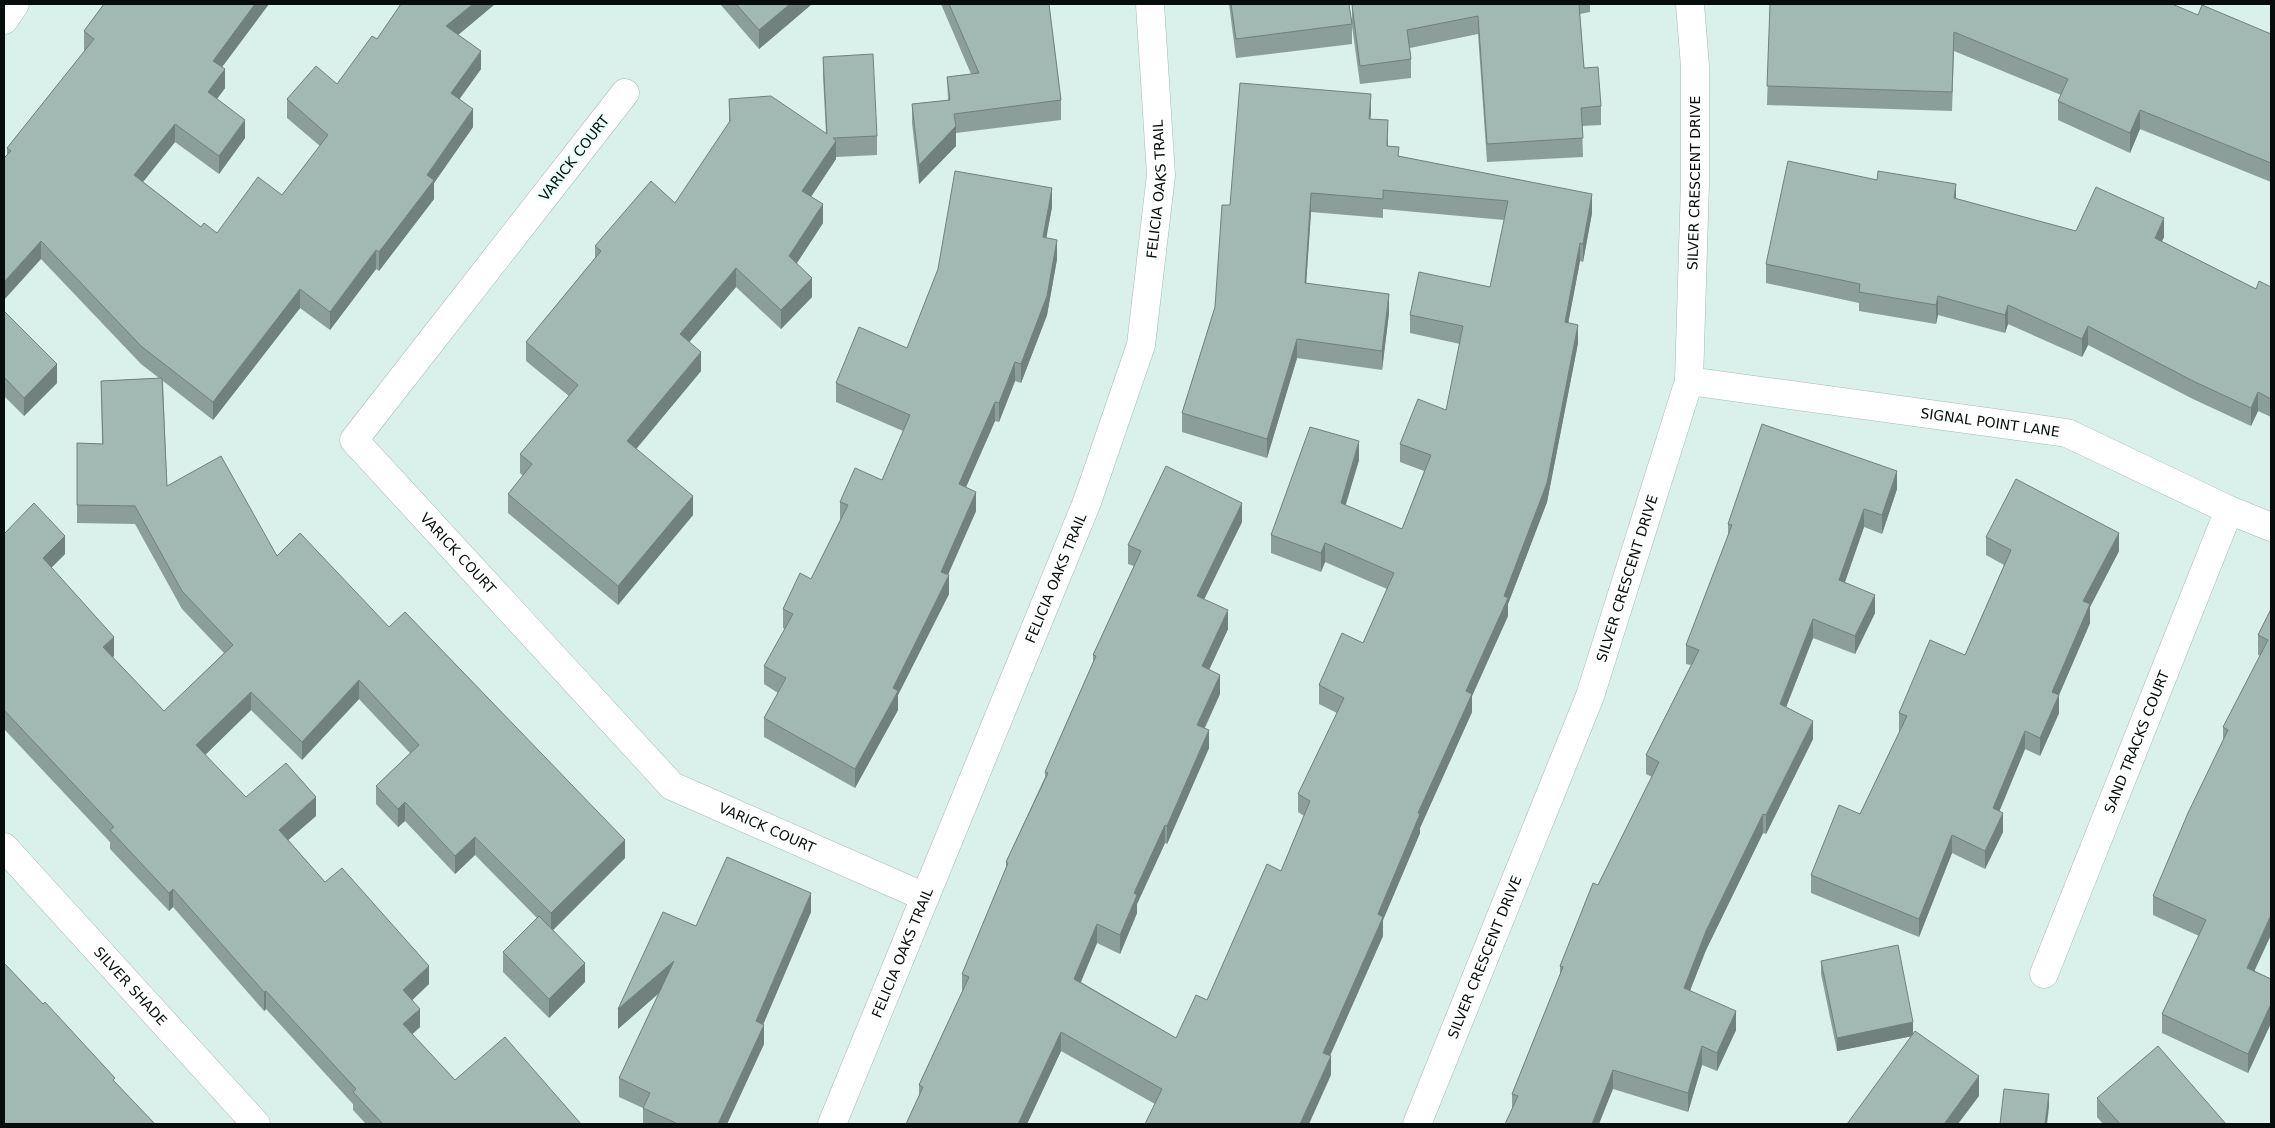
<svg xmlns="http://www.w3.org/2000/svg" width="2275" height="1128" font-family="'DejaVu Sans',sans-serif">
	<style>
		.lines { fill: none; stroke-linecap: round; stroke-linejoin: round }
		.minor-casing { stroke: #a4bab6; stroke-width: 29 }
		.minor { stroke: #fff; stroke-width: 28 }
		.wall { fill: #8b9e9a }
		.shaded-wall { fill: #71817d }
		.building { fill: #a2b8b3; stroke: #71817d }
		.labels { text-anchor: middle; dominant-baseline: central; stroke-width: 4; stroke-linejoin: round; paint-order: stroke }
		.street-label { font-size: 14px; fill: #060d0c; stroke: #e6fef9 }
	</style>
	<rect width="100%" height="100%" fill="#d9f0eb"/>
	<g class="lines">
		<g class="minor-casing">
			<g id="minor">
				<polyline points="4,20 15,4"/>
				<path id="s1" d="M625 93 354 440 672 786 925 897"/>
				<path id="s2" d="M1689 381 2067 433 2229 510 2271 527"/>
				<path id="s3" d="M4 847 256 1124"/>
				<path id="s4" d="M2044 974 2229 510"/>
				<path id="s5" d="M832 1124 1087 502 1141 345 1161 175 1150 4"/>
				<path id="s6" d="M1417 1124 1590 696 1689 381 1695 183V66L1690 4"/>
			</g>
		</g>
		<use href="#minor" class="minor"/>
	</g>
	<g class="wall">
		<polygon points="104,4 269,4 222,67 225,88 217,99 245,138 219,174 175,142 143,182 201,227 217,233 282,195 320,146 287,118 287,99 337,84 377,39 401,4 495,4 458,35 481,69 459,99 473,127 434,183 434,199 379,271 376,269 330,330 300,308 213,420 163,381 167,486 389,627 625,858 553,930 585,982 549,1018 503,972 503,952 537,918 475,855 455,874 405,821 398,827 376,804 376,786 410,753 359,699 302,760 251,710 205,755 246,797 316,816 288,840 325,882 429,984 412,1000 420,1027 412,1034 455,1080 581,1124 366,1124 353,1110 353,1104 266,1009 264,1011 173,907 169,911 110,849 110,842 4,729 4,534 65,554 51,568 114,656 112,657 164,711 224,653 182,609 135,524 77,523 77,443 102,444 101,381 159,378 141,364 41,259 7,155 7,148 85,51 84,50 84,31"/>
		<polygon points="720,4 812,4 759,49"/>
		<polygon points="941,4 1049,4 1061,100 1061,120 956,133 956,146 919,184 912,123 912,104 948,100 947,77 971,74"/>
		<polygon points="1229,4 1349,4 1352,22 1352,5 1359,4 1590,4 1590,12 1580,14 1584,68 1601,106 1601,125 1582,126 1583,157 1487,162 1478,34 1410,48 1411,59 1411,78 1360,84 1352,26 1352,44 1236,58"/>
		<polygon points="1770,4 2198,15 2271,34 2271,182 2140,129 2130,153 2058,120 2058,101 2061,95 1954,51 1952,111 1767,105"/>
		<polygon points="823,57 877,136 877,155 836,157 836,159 811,197 823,223 797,263 812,297 781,329 736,287 689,342 701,371 636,449 693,515 618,605 508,513 508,494 523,476 520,473 520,454 569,396 526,361 526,342 595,258 595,246 675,203 729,123 729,99 826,134 823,76"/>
		<polygon points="1371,112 1370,119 1388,139 1388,146 1399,156 1592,213 1583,262 1580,261 1568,323 1578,343 1547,502 1508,604 1508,616 1472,696 1472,712 1420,828 1420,833 1383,920 1383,936 1330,1056 1331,1075 1155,1104 1061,1051 1027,1124 906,1124 919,1096 919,1085 962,992 962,974 1006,868 1006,862 1045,777 1045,772 1093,662 1093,655 1134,566 1128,564 1128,545 1242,522 1204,599 1228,629 1209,670 1220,694 1205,728 1209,748 1167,844 1165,843 1137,904 1137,913 1120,954 1097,943 1081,982 1176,1038 1207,1000 1281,871 1304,816 1298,812 1298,794 1337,713 1319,704 1319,685 1363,643 1387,589 1325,562 1321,572 1271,553 1271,535 1359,460 1345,505 1402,529 1424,471 1400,462 1400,444 1446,410 1460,344 1410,333 1410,315 1490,287 1504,220 1383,209 1383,218 1311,212 1306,283 1389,313 1382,370 1297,358 1267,458 1182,432 1182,413 1215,307 1230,205"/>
		<polygon points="1877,180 1956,199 2076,231 2164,237 2161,241 2256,289 2271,287 2271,417 2258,411 2251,426 2193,399 2088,345 2082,357 2008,324 2005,333 1938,315 1936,324 1859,311 1859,303 1766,283 1766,264"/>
		<polygon points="1052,207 1046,237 1057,259 1047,315 1021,383 1015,381 999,422 995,421 966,487 976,511 948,575 949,594 898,695 898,710 855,788 764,737 764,718 778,693 764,684 764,666 785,629 783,628 783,609 811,579 840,520 840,502 882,480 903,431 836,402 836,383 907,348"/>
		<polygon points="4,311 57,383 24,416 4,396"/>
		<polygon points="1897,489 1882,534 1864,527 1845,582 1875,613 1855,654 1813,638 1786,707 1813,739 1766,834 1763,833 1706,950 1690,990 1736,1030 1717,1071 1702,1065 1688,1112 1613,1089 1512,1109 1512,1094 1560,975 1560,966 1598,885 1652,777 1646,774 1646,755 1691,665 1686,664 1686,645 1728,537 1728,524"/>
		<polygon points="1986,537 2119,551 2090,607 2090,623 2059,695 2059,713 2040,756 2025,749 1999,811 2003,832 1985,869 1952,853 1919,937 1811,893 1811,875 1860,814 1900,731 1899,731 1899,713 1965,655 2004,565 1986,555"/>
		<polygon points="2271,609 2255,971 2271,979 2271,1023 2248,1073 2162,1033 2162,1014 2199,936 2153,915 2153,896 2223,740 2223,727 2261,656 2258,655 2258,635"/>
		<polygon points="811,912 763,1025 764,1044 727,1124 643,1124 643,1108 619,1097 619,1078 659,993 618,1029 696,926"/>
		<polygon points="1821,961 1913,1034 1979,1096 1912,1036 1837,1051 1821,974"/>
		<polygon points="2097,1098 2226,1124 2103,1124 2097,1117"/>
	</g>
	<g class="shaded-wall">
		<polygon points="255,4 269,4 213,79 213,61"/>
		<polygon points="473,4 495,4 446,45 446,26"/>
		<polygon points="790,4 812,4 759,49 759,30"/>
		<polygon points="481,51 481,69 451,111 451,93"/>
		<polygon points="225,69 225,88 208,111 208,92"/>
		<polygon points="1371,94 1371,112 1369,137 1369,119"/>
		<polygon points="473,109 473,127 434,183 434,199 379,271 379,252 427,175"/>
		<polygon points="2140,110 2140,129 2130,153 2130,133"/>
		<polygon points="245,120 245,138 219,174 219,156"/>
		<polygon points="1388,120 1388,139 1387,164 1387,146"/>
		<polygon points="175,124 175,142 134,193 134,175"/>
		<polygon points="956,126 956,146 919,184 919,165"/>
		<polygon points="836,141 836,159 802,210 802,191"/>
		<polygon points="1956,184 1956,202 1954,198"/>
		<polygon points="1052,188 1052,207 1043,256 1043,237"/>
		<polygon points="1311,193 1311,212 1305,301 1305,283"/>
		<polygon points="1592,194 1592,213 1583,262 1583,244"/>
		<polygon points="823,204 823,223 789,275 789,256"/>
		<polygon points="2164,218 2164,237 2155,257 2155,238"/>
		<polygon points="1057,240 1057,259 1047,315 1021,383 1021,364"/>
		<polygon points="41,241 41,259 4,300 4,282"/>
		<polygon points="1580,243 1580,261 1565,340 1565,322"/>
		<polygon points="376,250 376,269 330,330 330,312"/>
		<polygon points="736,268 736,287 680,353 680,334"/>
		<polygon points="812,278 812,297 781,329 781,310"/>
		<polygon points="300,289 300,308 213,420 213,402"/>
		<polygon points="1389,294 1389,313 1382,370 1382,351"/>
		<polygon points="1938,296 1938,315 1936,324 1936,305"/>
		<polygon points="2008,305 2008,324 2005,333 2005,315"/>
		<polygon points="1578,325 1578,343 1547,502 1508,604 1508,616 1472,696 1472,712 1420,828 1420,833 1383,920 1383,936 1323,1071 1323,1053 1504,596"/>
		<polygon points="2088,326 2088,345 2082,357 2082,339"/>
		<polygon points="1297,339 1297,358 1267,458 1267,439"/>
		<polygon points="701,352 701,371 627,460 627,441"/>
		<polygon points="1015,362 1015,381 999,422 999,403"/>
		<polygon points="57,364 57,383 24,416 24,398"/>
		<polygon points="2258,392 2258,411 2251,426 2251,408"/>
		<polygon points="995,402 995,421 959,503 959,484"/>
		<polygon points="1359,441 1359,460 1341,521 1341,503"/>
		<polygon points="1897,471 1897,489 1882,534 1882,515"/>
		<polygon points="976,492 976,511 941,590 941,572"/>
		<polygon points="693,496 693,515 618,605 618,586"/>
		<polygon points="1242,503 1242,522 1197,614 1197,596"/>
		<polygon points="1864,509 1864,527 1839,599 1839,580"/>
		<polygon points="2119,533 2119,551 2090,607 2090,623 2059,695 2059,713 2040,756 2040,738 2052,692 2083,601"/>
		<polygon points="65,536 65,554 43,576 43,558"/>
		<polygon points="1325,543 1325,562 1321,572 1321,553"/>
		<polygon points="949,575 949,594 898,695 898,710 855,788 855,769 893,688"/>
		<polygon points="1875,595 1875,613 1855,654 1855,636"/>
		<polygon points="1228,610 1228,629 1202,685 1202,666"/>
		<polygon points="1813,619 1813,638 1780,723 1780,704"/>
		<polygon points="114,637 114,656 103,666 103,647"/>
		<polygon points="1220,675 1220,694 1197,743 1197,725"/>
		<polygon points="359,680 359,699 302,760 302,742"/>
		<polygon points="251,692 251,710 196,764 196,745"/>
		<polygon points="1813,721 1813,739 1766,834 1766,815"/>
		<polygon points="1209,730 1209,748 1167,844 1167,826"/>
		<polygon points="2025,731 2025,749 1993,827 1993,808"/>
		<polygon points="316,797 316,816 279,848 279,830"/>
		<polygon points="405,802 405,821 398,827 398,809"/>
		<polygon points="2003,813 2003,832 1985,869 1985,851"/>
		<polygon points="1763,814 1763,833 1706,950 1684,1006 1684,988 1706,931"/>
		<polygon points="1165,825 1165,843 1137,904 1137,913 1120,954 1120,935 1134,893"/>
		<polygon points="1952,835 1952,853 1919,937 1919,919"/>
		<polygon points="475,837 475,855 455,874 455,856"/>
		<polygon points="625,840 625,858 551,932 551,913"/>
		<polygon points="173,889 173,907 169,911 169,893"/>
		<polygon points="811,893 811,912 756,1041 756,1021"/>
		<polygon points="2271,915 2271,935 2247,987 2247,968"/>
		<polygon points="1097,924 1097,943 1074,998 1074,979"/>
		<polygon points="674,961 674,980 618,1029 618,1009"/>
		<polygon points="585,963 585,982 549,1018 549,999"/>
		<polygon points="429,966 429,984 403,1009 403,990"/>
		<polygon points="266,991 266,1009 264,1011 264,992"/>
		<polygon points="2271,1004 2271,1023 2248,1073 2248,1054"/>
		<polygon points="420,1009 420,1027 403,1043 403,1024"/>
		<polygon points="1736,1011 1736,1030 1717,1071 1717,1053"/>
		<polygon points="1913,1022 1913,1036 1837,1051 1837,1038"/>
		<polygon points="764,1025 764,1044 727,1124 718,1124"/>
		<polygon points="1061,1032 1061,1051 1027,1124 1018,1124"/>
		<polygon points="1702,1046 1702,1065 1688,1112 1688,1093"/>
		<polygon points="1331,1056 1331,1075 1309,1124 1300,1124"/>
		<polygon points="1613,1070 1613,1089 1599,1124 1592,1124"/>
		<polygon points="1979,1076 1979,1096 1958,1124 1944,1124"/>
		<polygon points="2049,1094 2049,1107 2047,1124 2045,1124"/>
	</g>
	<g class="building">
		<polygon points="104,4 255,4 213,61 225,69 208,92 245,120 219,156 175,124 134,175 201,227 204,223 217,233 258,177 282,195 328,135 287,99 316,66 337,84 372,36 377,39 401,4 473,4 446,26 481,51 451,93 473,109 427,175 434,180 379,252 376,250 330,312 300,289 213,402 141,346 41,241 4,282 4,158 11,151 7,148 94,39 84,31"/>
		<polygon points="736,4 790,4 759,30"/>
		<polygon points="949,4 1049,4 1061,100 954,114 956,126 919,165 912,104 950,100 947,77 979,73"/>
		<polygon points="1231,4 1349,4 1352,24 1236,39"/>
		<polygon points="1359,4 1579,4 1584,68 1598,67 1601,106 1581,108 1583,138 1487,144 1478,16 1407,30 1411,59 1360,66 1352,5"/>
		<polygon points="1770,4 2172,4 2198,15 2202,5 2271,34 2271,163 2140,110 2130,133 2058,101 2068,79 1954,32 1952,92 1767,86"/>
		<polygon points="873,54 877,136 833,138 836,141 802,191 823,204 789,256 812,278 781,310 736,268 680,334 701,352 627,441 693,496 618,586 508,494 532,464 520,454 578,385 526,342 601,251 595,246 651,181 675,203 730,121 729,99 771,96 827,134 823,57"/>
		<polygon points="1240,83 1371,94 1369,119 1388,120 1387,146 1399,147 1398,156 1592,194 1583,244 1580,243 1565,322 1578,325 1547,483 1504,596 1508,598 1466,691 1472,694 1418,813 1420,814 1378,914 1383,917 1323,1053 1331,1056 1300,1124 1145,1124 1162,1089 1061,1032 1018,1124 906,1124 923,1087 919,1085 969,977 962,974 1008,863 1006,862 1048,773 1045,772 1096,656 1093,655 1141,551 1128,545 1166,466 1242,503 1197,596 1228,610 1202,666 1220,675 1197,725 1209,730 1167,826 1165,825 1134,893 1137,895 1120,935 1097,924 1074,979 1176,1038 1196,995 1207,1000 1267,864 1281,871 1310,801 1298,794 1344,698 1319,685 1342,633 1363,643 1394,573 1325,543 1321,553 1271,535 1310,427 1359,441 1341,503 1402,529 1431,455 1400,444 1418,399 1446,410 1463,326 1410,315 1419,272 1490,287 1508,201 1383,190 1383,199 1311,193 1305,283 1389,294 1382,351 1297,339 1267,439 1182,413 1215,307 1222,205 1230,205"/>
		<polygon points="1788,161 1877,180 1878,171 1956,184 1954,198 2076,231 2096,187 2164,218 2155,238 2256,289 2259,281 2271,287 2271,399 2258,392 2251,408 2193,381 2088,326 2082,339 2008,305 2005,315 1938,296 1936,305 1859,292 1860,284 1766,264"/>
		<polygon points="955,171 1052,188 1043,237 1057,240 1047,296 1021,364 1015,362 999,403 995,402 959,484 976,492 941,572 949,575 893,688 898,691 855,769 764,718 786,678 764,666 793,614 783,609 800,573 811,579 848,505 840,502 855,468 882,480 910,415 836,383 859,327 907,348 938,269"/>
		<polygon points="4,311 57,364 24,398 4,377"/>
		<polygon points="162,378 167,486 221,456 277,556 300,533 389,627 405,612 625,840 551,913 475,837 455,856 405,802 398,809 376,786 419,745 359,680 302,742 251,692 196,745 246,797 286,763 316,797 279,830 325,882 342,868 429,966 403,990 420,1009 403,1024 455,1080 505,1037 581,1124 383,1124 353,1092 356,1089 266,991 264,992 173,889 169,893 110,830 114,827 4,710 4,534 34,503 65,536 43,558 114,637 103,647 164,711 233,645 182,591 135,506 77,505 77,443 103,444 101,381"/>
		<polygon points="1762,424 1897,471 1882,515 1864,509 1839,580 1875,595 1855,636 1813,619 1780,704 1813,721 1766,815 1763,814 1706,931 1684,988 1736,1011 1717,1053 1702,1046 1688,1093 1613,1070 1592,1124 1505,1124 1518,1096 1512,1094 1563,967 1560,966 1593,883 1598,885 1659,762 1646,755 1699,650 1686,645 1732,525 1728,524"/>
		<polygon points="2016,479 2119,533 2083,601 2090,604 2052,692 2059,695 2040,738 2025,731 1993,808 2003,813 1985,851 1952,835 1919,919 1811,875 1839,805 1860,814 1907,716 1899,713 1930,640 1965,655 2011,550 1986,537"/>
		<polygon points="2271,609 2271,915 2247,968 2271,979 2271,1004 2248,1054 2162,1014 2206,920 2153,896 2188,813 2228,730 2223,727 2268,640 2258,635"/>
		<polygon points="727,857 811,893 756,1021 764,1025 718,1124 678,1124 643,1108 650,1093 619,1078 674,961 618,1009 663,912 696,926"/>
		<polygon points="539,916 585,963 549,999 503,952"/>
		<polygon points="1898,945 1913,1022 1837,1038 1821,961"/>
		<polygon points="4,963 43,1004 45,1002 115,1078 113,1080 155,1124 4,1124"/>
		<polygon points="1915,1031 1979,1076 1944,1124 1847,1124"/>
		<polygon points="2158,1046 2226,1124 2120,1124 2097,1098"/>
		<polygon points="2004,1089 2049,1094 2045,1124 2000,1124"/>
	</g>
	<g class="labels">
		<g class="street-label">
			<text transform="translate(574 158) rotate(-52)">VARICK COURT</text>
			<text stroke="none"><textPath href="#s6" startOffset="990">SILVER CRESCENT DRIVE</textPath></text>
			<text stroke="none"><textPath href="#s5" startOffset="995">FELICIA OAKS TRAIL</textPath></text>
			<text stroke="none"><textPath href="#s2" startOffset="304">SIGNAL POINT LANE</textPath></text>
			<text stroke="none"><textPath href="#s1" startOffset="594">VARICK COURT</textPath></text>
			<text stroke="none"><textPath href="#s5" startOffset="590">FELICIA OAKS TRAIL</textPath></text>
			<text stroke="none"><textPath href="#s6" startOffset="585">SILVER CRESCENT DRIVE</textPath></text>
			<text stroke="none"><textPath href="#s4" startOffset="250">SAND TRACKS COURT</textPath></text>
			<text stroke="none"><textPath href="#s1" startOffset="1014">VARICK COURT</textPath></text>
			<text stroke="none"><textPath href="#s5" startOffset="185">FELICIA OAKS TRAIL</textPath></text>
			<text stroke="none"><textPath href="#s6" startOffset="180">SILVER CRESCENT DRIVE</textPath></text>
			<text stroke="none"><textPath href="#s3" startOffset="188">SILVER SHADE</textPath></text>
		</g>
	</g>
	<rect width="2275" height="1128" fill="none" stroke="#060d0c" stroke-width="10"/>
</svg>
